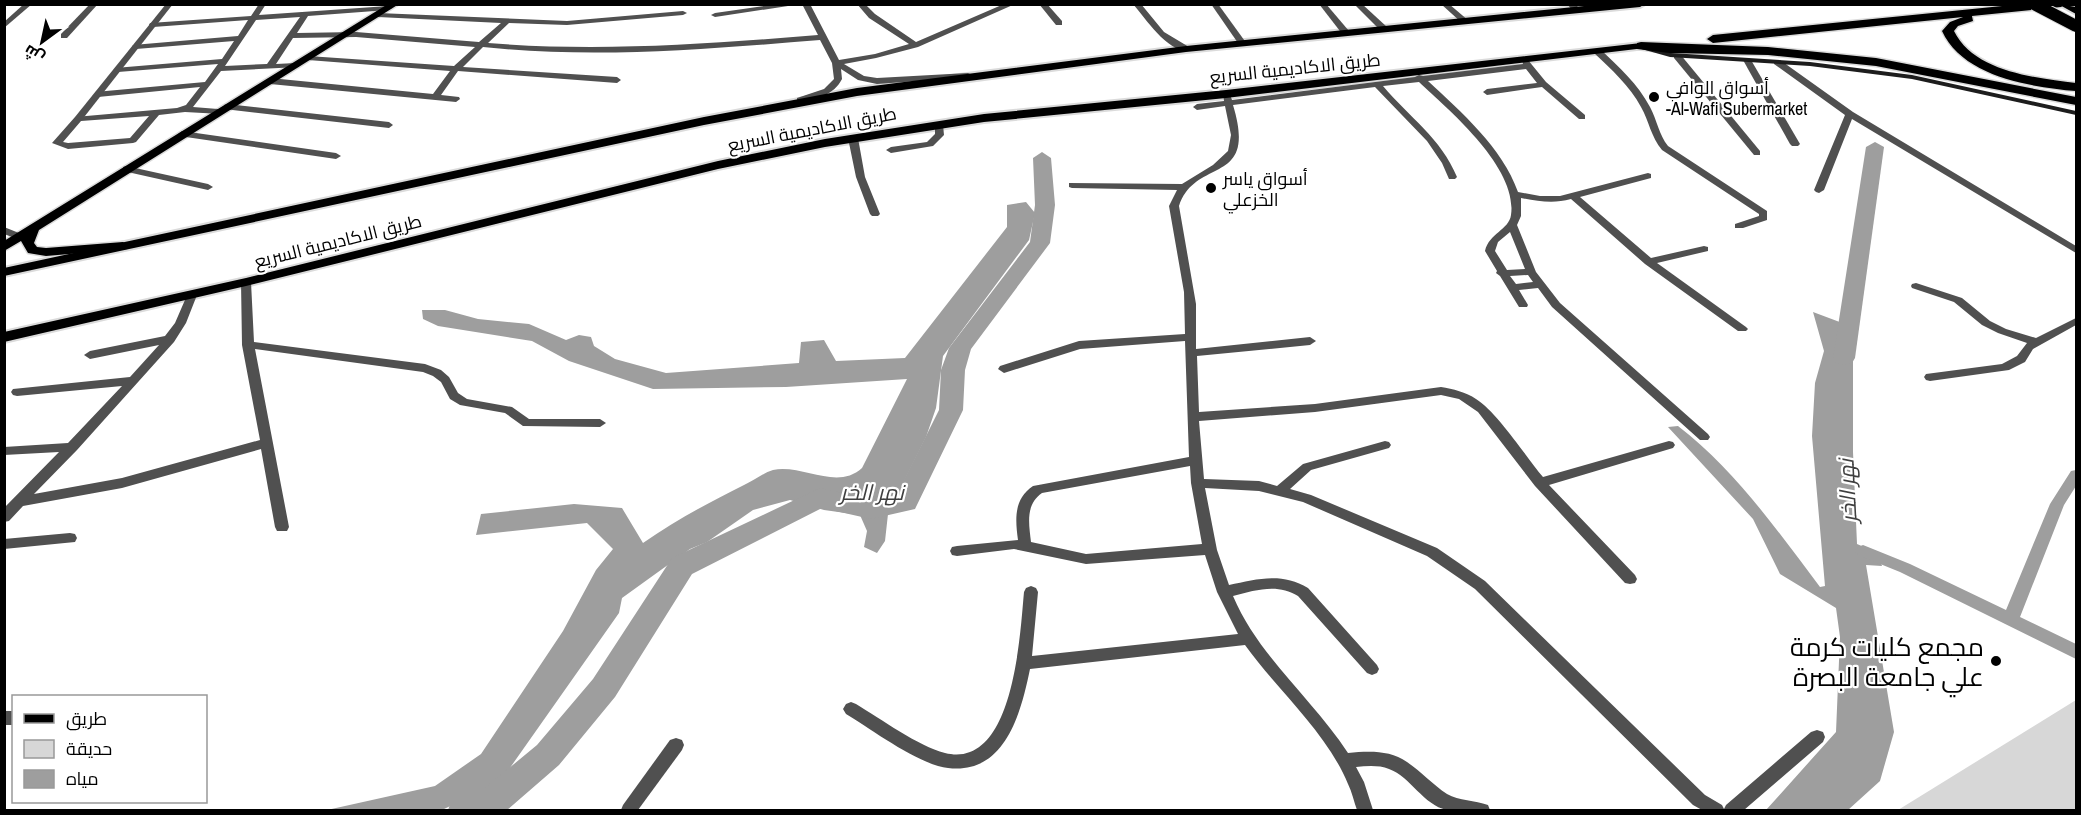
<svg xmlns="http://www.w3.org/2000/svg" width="2081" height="815" font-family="'Archivo Narrow',Cairo,sans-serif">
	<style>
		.green { fill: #d7d7d7 }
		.water { fill: #9e9e9e }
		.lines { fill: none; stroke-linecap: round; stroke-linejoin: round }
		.canal { fill: #9e9e9e; fill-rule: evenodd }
		.river { fill: #9e9e9e; fill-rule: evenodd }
		.primary-casing { stroke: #dbdbdb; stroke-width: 3 }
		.trunk-casing { stroke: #dbdbdb; stroke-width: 4 }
		.motorway-casing { stroke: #dbdbdb; stroke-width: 3 }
		.minor { fill: #505050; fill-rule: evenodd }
		.tertiary { fill: #505050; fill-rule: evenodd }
		.secondary { fill: #1d1d1d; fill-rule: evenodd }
		.primary { fill: #000; fill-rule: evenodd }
		.trunk { fill: #000; fill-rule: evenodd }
		.motorway { fill: #000; fill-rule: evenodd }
		.trunk-bridge-casing { stroke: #dbdbdb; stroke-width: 14; stroke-linecap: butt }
		.trunk-bridge { stroke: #000; stroke-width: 12 }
		.poi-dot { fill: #000; stroke: #fff; stroke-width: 2 }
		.labels { text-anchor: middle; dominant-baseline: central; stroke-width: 4.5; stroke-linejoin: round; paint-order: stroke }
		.far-street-label { font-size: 18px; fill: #000; stroke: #fff }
		.far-poi-label { font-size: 18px; fill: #000; stroke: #fff; text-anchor: start }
		.water-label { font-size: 22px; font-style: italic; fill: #3f3f3f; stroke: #fff }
		.near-poi-label { font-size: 26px; fill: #000; stroke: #fff; text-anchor: end }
	</style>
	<rect width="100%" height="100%" fill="#fff"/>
	<polygon class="green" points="2076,700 2076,810 1898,810"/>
	<g class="water">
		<path d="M1026 202 1035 213 1029 240 943 356 936 408 926 437 888 514 885 541 877 553 864 547 867 531 860 515 824 510 790 500 753 510 707 542 690 549 622 598 619 613 500 782 442 810H327L435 786 481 754 563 631 596 570 613 549 587 523 476 535 481 514 574 504 622 508 643 543C676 520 708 503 744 485 753 481 763 473 773 470 803 464 837 491 862 468L907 379 786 387 653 389 569 361 532 341 438 326 423 319 422 310H445L478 319 529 324 566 340 579 335 591 337 594 346 615 359 666 373 799 363 801 342 824 340 836 361 905 358 1007 227V205Z"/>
		<path d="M1813 312 1853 327V452L1857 544 1878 553 1882 566 1866 565 1894 732 1880 781 1848 810H1766L1836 732 1840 637 1836 608 1780 574 1753 519 1668 427 1678 426C1735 470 1777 530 1820 587L1825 586 1812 436 1815 383 1824 351Z"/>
	</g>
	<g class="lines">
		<polygon class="canal" points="2076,470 2076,486 2064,505 2020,617 2076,644 2076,659 1900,572 1858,555 1855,551 1858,547 1863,545 1868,547 1910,564 2006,610 2050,504 2071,471"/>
		<g class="river">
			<polygon points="1875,142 1884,147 1855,358 1852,363 1844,365 1836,363 1833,358 1866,147"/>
			<polygon points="1042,152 1051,158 1055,205 1050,243 971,349 965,370 963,410 915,509 871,519 822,508 692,574 615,697 559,765 507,810 448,810 452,799 485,788 537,745 593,679 672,558 820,488 871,499 897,494 939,410 941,370 949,348 1030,242 1035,205 1033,158"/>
		</g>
		<g class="primary-casing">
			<polygon id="primary" points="388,4 399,4 39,230 34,243 37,247 46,248 123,242 129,246 128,249 46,256 28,253 21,241 4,251 4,241"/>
		</g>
		<g class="trunk-casing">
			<g id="trunk">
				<polygon points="1604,4 1645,4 1640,7 1186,52 857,96 704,125 4,276 4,268 704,117 857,88 1186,46"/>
				<polygon points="2058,4 2076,7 2076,14"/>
				<polygon points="1641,43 1645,44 1645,48 1226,98 984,122 825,147 718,169 246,286 4,342 4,332 246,278 718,161 825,139 984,114 1226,90"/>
			</g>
		</g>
		<g class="motorway-casing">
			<g id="motorway">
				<path d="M2022 4H2066L2061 7 1972 16 1973 21 1958 26 1954 31C1974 72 2036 78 2076 83V91C2031 87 1963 77 1942 31L1950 22 1963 17 1713 43 1707 39 1713 35Z"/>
				<polygon points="1641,42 1768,47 1876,58 2076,97 2076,105 1876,66 1768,55 1669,53 1637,49 1637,43"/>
			</g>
		</g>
		<g class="minor">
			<polygon points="24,4 32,4 4,28 4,22"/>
			<polygon points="90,4 98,4 67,38 61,38 61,34"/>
			<path d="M259 4H266L259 15 388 6 392 8 388 10 308 16 297 33 356 32 479 42 501 23 378 17 374 15 378 13 567 21 683 11 687 13 683 15 567 25 509 23 488 43C599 52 707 44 818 35L802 4H810L839 60 875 54 909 44 869 18 857 4H865L875 14 916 42 1004 4H1015L918 47 876 58 844 64 864 76 877 78 968 73 972 75 971 77 877 84 858 80 841 69 842 79C834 95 817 99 800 103L797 102V98L824 89 834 79 832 63 820 40C708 49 596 59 483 47L463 67 617 77 621 80 617 83 458 71 441 95 459 97 460 99 456 102 270 84 266 81 270 78 433 94 450 71 308 60 304 58 308 56 454 66 475 47 356 37 293 38 276 64 296 63H299V67L221 71 193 107 218 109 222 112 221 114 185 112 159 115 136 142 133 143 68 149 52 143 75 117 177 108 186 105 200 87 98 97 95 96V92L205 82 218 64 118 72H115V68L222 59 234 41 136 49 132 47 133 45 238 36 248 20 153 27 149 25 150 23 251 16ZM300 17 267 64 225 66 256 20ZM149 116 130 138 68 143 63 142 81 121Z"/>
			<polygon points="777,4 801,4 715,17 711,15 715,13"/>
			<polygon points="1039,4 1047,4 1062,21 1062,25 1056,25"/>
			<path d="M1133 4H1141L1164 32 1189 47V51C1167 52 1146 19 1133 4Z"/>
			<polygon points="1211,4 1218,4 1247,44 1246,46 1240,46"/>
			<polygon points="1319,4 1326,4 1349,31 1349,35 1343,35"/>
			<polygon points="1354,4 1362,4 1387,27 1387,31 1381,31"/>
			<polygon points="1441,4 1449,4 1469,21 1462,23"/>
			<polygon points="1567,4 1575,4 1581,10 1574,12"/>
			<path d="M1594 49H1600C1619 67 1638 84 1650 107 1657 120 1659 135 1668 146L1767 211V220L1743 228H1735V224L1759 216V214L1662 150C1651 137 1649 121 1641 107 1630 86 1611 69 1594 53Z"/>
			<polygon points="1674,54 1680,54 1760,151 1760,155 1754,155 1674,58"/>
			<polygon points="1744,58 1751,60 1800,144 1798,146 1792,146 1790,144 1743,60"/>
			<path d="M1522 60H1528L1546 82 1585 115V119H1579L1542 87 1487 95 1483 92 1487 89 1537 83 1526 69 1428 81C1462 113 1502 147 1518 192L1540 196H1560L1648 173 1651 174V178L1580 197 1651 258 1704 246 1708 247V251L1657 263 1746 327 1748 329 1746 331H1738L1645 264 1571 199C1553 204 1538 201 1521 198V216L1517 225 1536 272 1560 303 1708 434 1710 437 1708 440H1700L1552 307 1538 288 1519 290 1528 305 1527 307H1519L1500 276 1496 273 1497 271 1485 251C1489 233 1509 230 1511 215 1518 168 1450 111 1419 82L1383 86C1409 117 1441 138 1457 177L1455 179H1449L1442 163 1427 141 1375 87 1233 105C1258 187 1196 156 1179 206L1196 304V349L1310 337 1316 341 1310 345 1197 356 1199 412 1315 404 1441 387C1453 389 1466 392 1476 399 1497 412 1526 457 1543 477L1669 441 1673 442 1675 445 1673 448 1549 485 1635 575 1637 579 1635 583 1630 584 1625 583 1535 486 1478 412 1459 399 1441 395 1315 412 1199 421 1204 479 1259 481 1277 486 1303 464 1385 441 1389 442 1391 445 1389 448 1311 470 1290 489 1311 495 1437 548 1485 581 1705 795 1722 805 1724 809 1726 805 1811 732 1817 730 1823 732 1825 737 1823 742 1744 810H1702L1693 805 1475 589 1427 556 1303 502 1259 491 1205 488 1217 550 1229 585C1257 579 1282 572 1308 588L1377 665 1379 669 1377 673 1372 675 1367 673 1298 596C1278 583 1255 590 1233 596 1259 657 1312 698 1348 753 1369 751 1390 750 1407 762 1422 772 1433 785 1447 794 1459 801 1475 800 1488 805L1490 810C1477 810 1460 813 1447 810 1423 805 1411 777 1389 769 1379 765 1367 766 1356 767L1364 782 1373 810H1357C1354 802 1352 792 1348 784 1326 731 1278 691 1245 645L1030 669C1021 713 1005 775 948 768 919 765 871 729 846 714L843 709 846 704 851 702 856 704C881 719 918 746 945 753 1014 770 1020 635 1024 592L1026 588 1031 586 1036 588 1038 592 1032 656 1238 634 1217 592 1205 555 1086 564 1014 549 957 556 952 555 950 551 952 547 957 546 1018 540C1015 518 1014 499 1033 486L1189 457 1185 341 1080 349 1004 373 998 369 1000 366 1079 341 1185 334 1184 292 1169 206 1177 190 1072 188 1069 187V183L1182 184 1213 165 1228 151 1231 135 1225 106 1197 110 1193 107 1197 104 1224 101 1223 92H1229L1232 100 1415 77 1419 75 1423 76 1523 64ZM1510 232 1525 269 1507 270 1495 251 1498 242ZM1528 275 1533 282 1516 284 1510 276ZM1190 466 1191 483 1202 544 1086 554 1031 542C1029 524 1025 505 1042 493Z"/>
			<polygon points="1774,60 1780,60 1853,112 2076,246 2076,253 1852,119 1824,190 1819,193 1816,192 1814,190 1845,115 1774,64"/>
			<polygon points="227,104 389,122 393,125 389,128 224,109 224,105"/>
			<polygon points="939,122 943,125 944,135 933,146 891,153 886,150 891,147 927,142 935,134 935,125"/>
			<polygon points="182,131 336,153 341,156 336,159 179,136 178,134"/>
			<polygon points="853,135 858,138 865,177 880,214 878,216 872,216 870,214 856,177 848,138"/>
			<polygon points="126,166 208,184 213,187 208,190 123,171 123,167"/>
			<polygon points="4,227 24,235 25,237 20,240 4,234"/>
			<polygon points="246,279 251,282 254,342 425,364 441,370 449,377 458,393 467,399 512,407 529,419 600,419 606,423 600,427 523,426 505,413 460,405 450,399 441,382 433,376 423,372 255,349 289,527 287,531 277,531 275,527 261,449 122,488 23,506 9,521 4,522 4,508 59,452 4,455 4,447 68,443 122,386 17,396 13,395 11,392 13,389 130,377 159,345 90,359 84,355 90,351 165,336 175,323 188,293 196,293 197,295 186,323 174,342 77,450 34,494 122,478 260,440 242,345 241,282"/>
			<polygon points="1916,283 1962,298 1990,321 2006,329 2036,338 2076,318 2076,325 2033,349 2025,362 2009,370 1930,381 1926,380 1924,377 1926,374 2002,364 2017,356 2027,343 1998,333 1982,325 1954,302 1912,288 1911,286 1912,284"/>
			<polygon points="70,533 75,534 77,538 75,542 4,549 4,539"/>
			<rect x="4" y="711" width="10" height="14"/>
			<polygon points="676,738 682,740 684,745 682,750 638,810 621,810 623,805 670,740"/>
		</g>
		<polygon class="tertiary" points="166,4 173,4 81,121 75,121 75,117"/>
		<polygon class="secondary" points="1638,44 1671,53 1810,62 1912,75 2076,111 2076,115 1912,79 1810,66 1670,57 1638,48"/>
		<use href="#primary" class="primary"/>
		<use href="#trunk" class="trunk"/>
		<use href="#motorway" class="motorway"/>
		<g class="trunk-bridge-casing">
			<polyline id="trunk-bridge" points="2034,4 2076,26"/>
		</g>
		<use href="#trunk-bridge" class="trunk-bridge"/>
	</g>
	<g class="poi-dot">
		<circle cx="1654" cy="97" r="6"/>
		<circle cx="1211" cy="188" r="6"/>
		<circle cx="1996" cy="661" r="6"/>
	</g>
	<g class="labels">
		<g class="far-street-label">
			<text transform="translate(1295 68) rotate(-6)">طريق الاكاديمية السريع</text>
			<text transform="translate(812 129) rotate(-11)">طريق الاكاديمية السريع</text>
			<text transform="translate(338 241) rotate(-14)">طريق الاكاديمية السريع</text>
		</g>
		<g class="far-poi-label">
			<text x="1666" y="87">أسواق الوافي<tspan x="1666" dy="21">-Al-Wafi Subermarket</tspan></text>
			<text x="1223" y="178">أسواق ياسر<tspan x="1223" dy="21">الخزعلي</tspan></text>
		</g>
		<g class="water-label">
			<text transform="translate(1847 491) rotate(-93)">نهر الخر</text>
			<text x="872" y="492">نهر الخر</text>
		</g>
		<g class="near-poi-label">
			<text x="1984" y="646">مجمع كليات كرمة<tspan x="1984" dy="30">علي جامعة البصرة</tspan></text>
		</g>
	</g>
	<rect width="2081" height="815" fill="none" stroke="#000000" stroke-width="12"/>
	<rect x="12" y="695" width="195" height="108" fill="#ffffff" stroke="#999999" stroke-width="1.5"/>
	<rect x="24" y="714" width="30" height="9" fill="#000000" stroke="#999999" stroke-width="1.5"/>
	<text x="66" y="725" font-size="18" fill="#000000">طريق</text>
	<rect x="24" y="740" width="30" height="18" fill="#d7d7d7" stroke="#999999" stroke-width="1.5"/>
	<text x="66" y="755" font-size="18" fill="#000000">حديقة</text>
	<rect x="24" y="770" width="30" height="18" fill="#9e9e9e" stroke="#999999" stroke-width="1.5"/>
	<text x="66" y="785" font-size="18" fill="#000000">مياه</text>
	<g transform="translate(42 42) rotate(213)" stroke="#ffffff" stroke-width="4.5" paint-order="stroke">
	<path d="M0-4.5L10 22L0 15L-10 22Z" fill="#000000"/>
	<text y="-9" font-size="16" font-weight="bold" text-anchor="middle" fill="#000000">ش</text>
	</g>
</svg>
